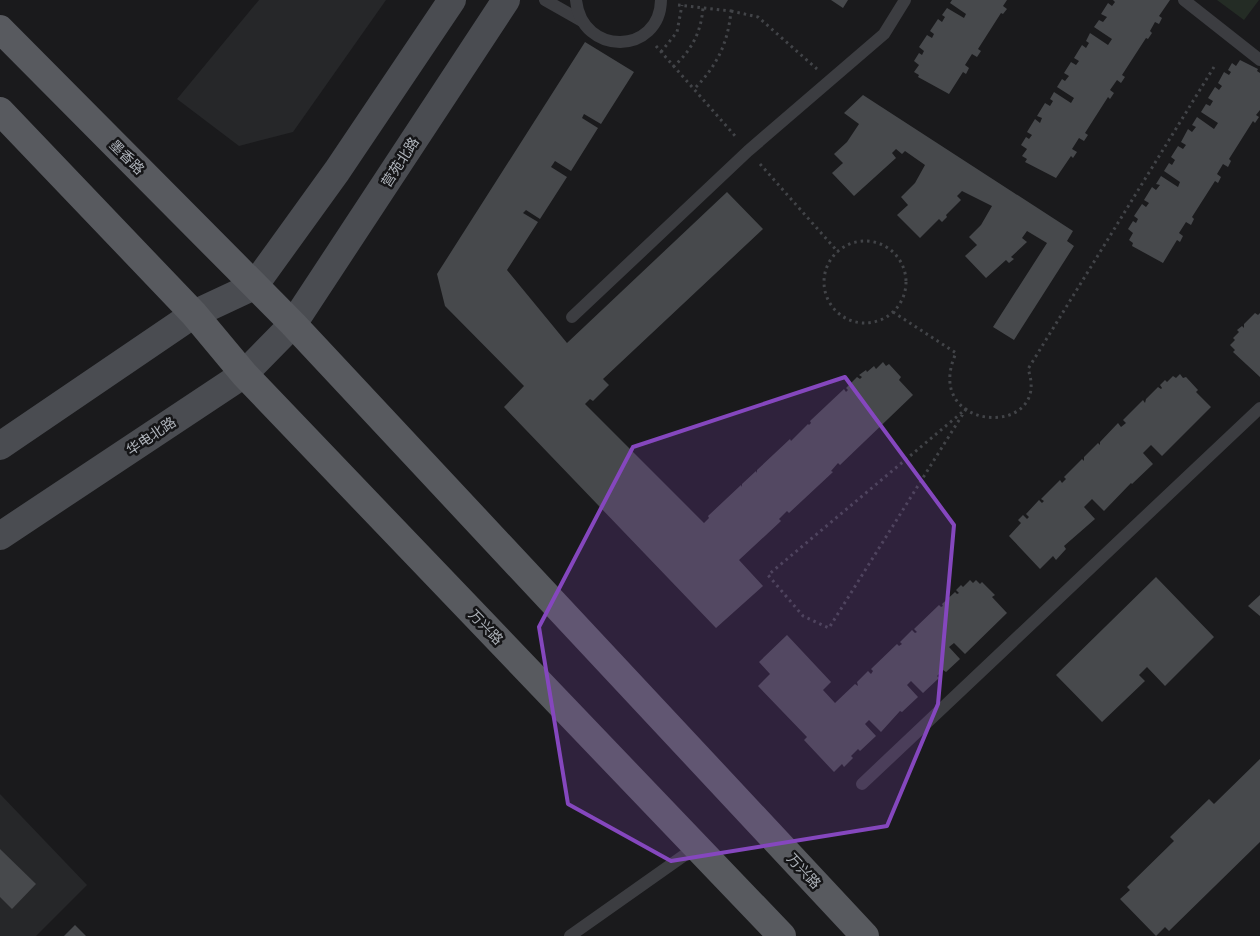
<svg xmlns="http://www.w3.org/2000/svg" width="1260" height="936" font-family="Jost,'Noto Sans SC',sans-serif">
	<style>
		.built { fill: #262729 }
		.green { fill: #242c25 }
		.building { fill: #47494c }
		.lines { fill: none; stroke-linecap: round; stroke-linejoin: round }
		.path { stroke: #424448; stroke-width: 3; stroke-dasharray: 2.5 4; stroke-linecap: butt }
		.lane { stroke: #3c3d41; stroke-width: 12 }
		.secondary { stroke: #4a4c51; stroke-width: 28 }
		.primary { stroke: #585a5f; stroke-width: 28 }
		.marked { fill: #8547be; fill-opacity: 0.2; stroke: #8547be; stroke-width: 4; stroke-linejoin: round }
		.labels { text-anchor: middle; dominant-baseline: central; stroke-width: 5; stroke-linejoin: round; paint-order: stroke }
		.street-label { font-size: 14px; fill: #aeb3ba; stroke: #151517 }
	</style>
	<rect width="100%" height="100%" fill="#1a1a1c"/>
	<g class="built">
		<polygon points="259,0 386,0 293,132 239,146 177,99"/>
		<polygon points="0,794 87,885 36,936 0,936"/>
	</g>
	<polygon class="green" points="1217,0 1259,0 1244,20"/>
	<g class="building">
		<polygon points="831,0 848,0 843,8"/>
		<polygon points="952,0 1007,0 1003,6 1007,9 1003,14 1001,13 978,49 981,51 977,57 972,54 965,65 969,68 966,74 963,72 949,94 918,77 919,75 914,72 919,65 914,61 919,53 922,55 924,51 919,47 927,35 932,38 934,34 930,31 938,19 942,22 945,17 942,15 947,8 964,18 966,14 950,3"/>
		<polygon points="1113,0 1170,0 1159,16 1162,18 1159,24 1155,22 1150,31 1152,33 1148,39 1146,38 1122,75 1125,77 1121,83 1117,80 1110,90 1114,93 1110,99 1108,97 1085,133 1088,135 1084,141 1079,138 1072,149 1077,152 1073,158 1071,156 1056,178 1025,162 1027,159 1022,156 1027,149 1021,145 1026,137 1029,139 1032,135 1027,132 1035,119 1040,123 1042,118 1037,116 1045,103 1050,106 1053,101 1050,99 1054,92 1071,103 1074,98 1057,87 1062,79 1065,81 1069,76 1064,73 1071,62 1076,65 1079,61 1074,58 1082,45 1086,48 1089,43 1086,41 1090,33 1108,45 1112,39 1094,27 1099,20 1103,22 1107,17 1101,14 1108,3 1112,6 1115,2"/>
		<polygon points="585,42 634,72 601,124 584,114 582,118 598,128 571,171 555,161 551,167 567,177 540,219 526,210 523,213 538,222 507,270 567,343 727,192 763,229 603,379 609,385 593,401 590,399 585,404 704,523 709,518 708,516 741,485 742,487 742,484 756,471 757,473 757,470 790,439 791,441 808,424 809,425 811,423 810,421 844,389 846,392 848,390 846,388 857,377 860,379 862,377 859,375 866,370 867,372 874,366 876,369 883,362 886,366 889,364 901,377 899,380 913,395 840,465 838,463 831,471 833,472 789,513 787,511 779,519 781,521 739,560 763,586 716,628 504,407 524,386 445,306 437,274"/>
		<polygon points="1240,60 1258,69 1257,71 1260,73 1260,110 1256,115 1259,117 1255,123 1253,121 1229,159 1231,161 1228,167 1223,164 1217,174 1221,177 1218,183 1215,181 1192,217 1194,219 1191,225 1186,222 1179,233 1183,236 1180,242 1177,240 1163,263 1132,246 1133,243 1129,240 1133,233 1128,229 1133,221 1136,223 1138,219 1134,216 1142,204 1146,207 1149,203 1144,200 1152,187 1156,190 1160,185 1156,184 1161,176 1178,187 1180,182 1164,171 1169,163 1172,165 1175,160 1171,157 1178,146 1183,149 1186,145 1181,142 1188,129 1192,132 1196,127 1192,125 1197,117 1214,129 1218,123 1201,112 1206,104 1210,106 1213,101 1208,98 1215,87 1219,90 1222,86 1218,83 1224,72 1229,75 1231,72 1228,70 1232,63 1236,66"/>
		<polygon points="863,95 1073,231 1067,241 1074,246 1014,340 993,327 1047,243 1027,231 1022,238 1027,242 1011,257 1014,259 1009,263 1006,260 986,278 965,256 977,245 969,237 981,225 992,206 962,191 957,196 961,200 946,215 947,217 942,222 939,219 920,238 897,215 908,205 901,197 915,183 925,165 905,151 902,154 896,149 892,153 896,158 854,196 832,173 843,163 834,154 847,142 859,124 844,113"/>
		<polygon points="1255,313 1258,315 1260,313 1260,377 1233,352 1235,350 1230,345 1235,340 1233,338 1239,332 1237,330 1242,326 1244,328 1244,324"/>
		<polygon points="1180,374 1183,378 1186,377 1198,390 1196,392 1211,407 1162,456 1151,445 1143,453 1153,464 1132,484 1131,483 1104,511 1092,499 1084,507 1095,519 1064,546 1066,549 1056,560 1053,556 1040,569 1009,536 1021,523 1018,520 1023,515 1027,519 1029,517 1026,514 1039,500 1042,503 1044,501 1041,499 1060,480 1062,483 1066,479 1064,477 1082,459 1084,461 1084,457 1098,443 1100,445 1100,442 1118,423 1121,427 1126,423 1123,420 1143,400 1145,403 1146,399 1158,387 1161,389 1162,388 1160,385 1165,380 1167,382 1173,376 1176,378"/>
		<polygon points="1156,577 1214,637 1165,686 1147,667 1139,675 1145,681 1102,722 1056,675"/>
		<polygon points="970,580 973,583 976,580 980,584 982,582 995,595 992,597 1007,613 965,654 954,643 949,647 960,659 946,672 943,670 937,676 939,678 923,693 911,681 907,685 918,697 902,712 900,711 881,732 869,720 865,724 876,736 860,751 858,749 851,756 853,758 844,767 842,764 834,772 804,740 807,737 758,686 770,674 759,662 787,635 831,682 823,690 835,703 855,684 858,686 857,682 868,671 871,674 873,671 871,669 897,644 899,646 902,644 900,642 912,630 915,633 917,632 914,629 939,605 941,607 943,606 942,604 955,592 957,594 959,593 956,590 961,585 963,587"/>
		<polygon points="1260,595 1260,616 1248,606"/>
		<polygon points="1260,759 1260,842 1169,931 1165,927 1156,936 1120,899 1130,890 1127,887 1174,841 1170,837 1209,799 1214,804"/>
		<polygon points="0,849 36,884 12,909 0,897"/>
		<polygon points="75,925 86,936 64,936"/>
	</g>
	<g class="lines">
		<g class="path">
			<path d="M678 5 731 11C728 43 717 66 694 89"/>
			<polyline points="731,11 758,17 817,69"/>
			<polyline points="656,46 736,137"/>
			<polyline points="661,52 677,32 682,5"/>
			<path d="M673 67C692 50 701 32 703 8"/>
			<polyline points="760,164 838,252"/>
			<circle cx="865" cy="282" r="41"/>
			<path d="M893 312 956 353C920 433 1053 439 1028 369L1214 67"/>
			<polygon points="966,409 829,628 803,616 768,575"/>
		</g>
		<g class="lane">
			<polyline points="545,0 582,21"/>
			<path d="M576 0C582 57 660 55 661 0"/>
			<polyline points="1184,0 1260,60"/>
			<polyline points="572,317 748,151 884,34 905,0"/>
			<polyline points="862,784 1260,408"/>
			<polyline points="570,936 696,847"/>
		</g>
		<g class="secondary">
			<polyline points="0,446 194,314 254,286 337,171 452,0"/>
			<polyline points="0,536 244,374 293,324 506,0"/>
		</g>
		<g class="primary">
			<polyline points="0,29 293,324 865,936"/>
			<polyline points="0,111 194,314 244,374 782,936"/>
		</g>
	</g>
	<path class="marked" d="M845 377 954 525 938 704 887 826 671 861 568 804 539 627 633 447Z"/>
	<g class="labels">
		<g class="street-label">
			<text transform="translate(127 157) rotate(45)">墨香路</text>
			<text transform="translate(400 162) rotate(-57)">营苑北路</text>
			<text transform="translate(151 436) rotate(-34)">华电北路</text>
			<text transform="translate(486 627) rotate(46)">万兴路</text>
			<text transform="translate(804 871) rotate(47)">万兴路</text>
		</g>
	</g>
</svg>
